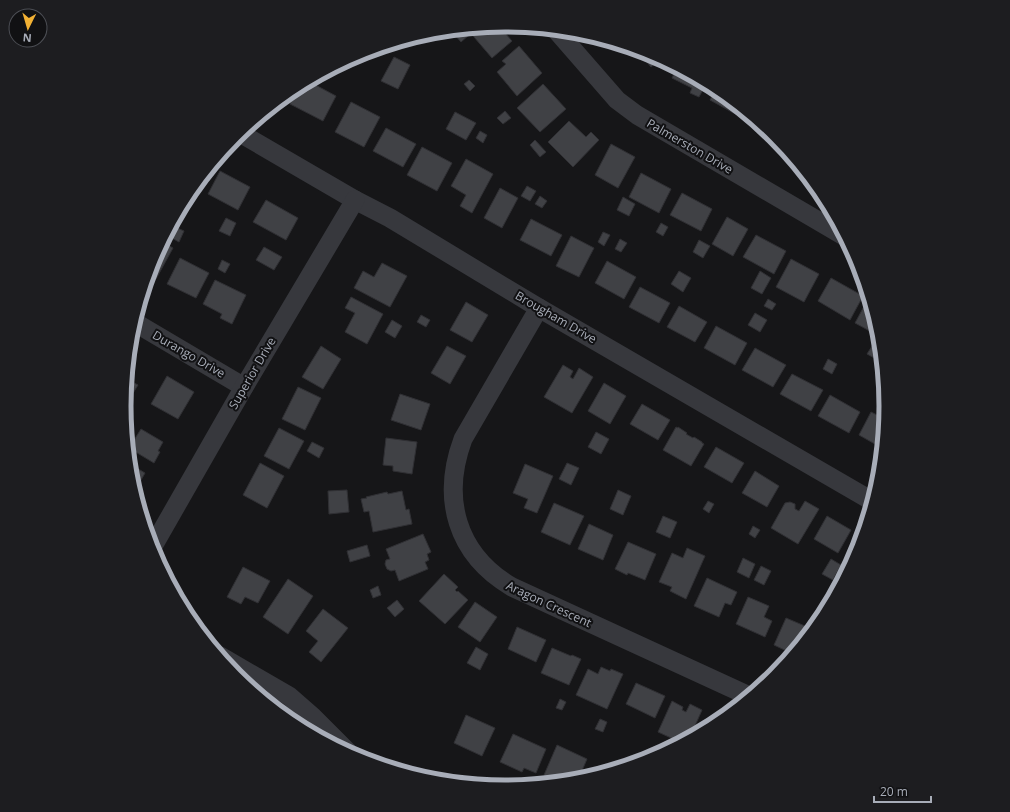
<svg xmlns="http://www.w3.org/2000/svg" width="1010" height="812" font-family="'Open Sans',sans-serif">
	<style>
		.building { fill: #404145; stroke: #303034 }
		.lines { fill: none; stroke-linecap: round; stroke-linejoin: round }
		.street { stroke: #37383d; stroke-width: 19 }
		.labels { text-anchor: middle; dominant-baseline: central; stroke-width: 4; stroke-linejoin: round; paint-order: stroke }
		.street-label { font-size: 12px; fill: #a8adb8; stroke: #111113 }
		.rim { fill: none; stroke: #a8adb8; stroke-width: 5 }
	</style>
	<rect width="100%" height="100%" fill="#161618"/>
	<g class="building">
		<polygon points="499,26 512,41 492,58 468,30 470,28"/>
		<polygon points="461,29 463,29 469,35 461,42 455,35"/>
		<polygon points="519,46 542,73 517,96 497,72 506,64 502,61"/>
		<polygon points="637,50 651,54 661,59 651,67"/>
		<polygon points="368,51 363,62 353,57 359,54"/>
		<polygon points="394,57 410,65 398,89 381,81"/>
		<polygon points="677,68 706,84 699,97 690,93 692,88 672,78"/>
		<polygon points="469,80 475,86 470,91 464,84"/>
		<polygon points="308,81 336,96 323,121 290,104 300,85"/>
		<polygon points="543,84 566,109 540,132 517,108"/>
		<polygon points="716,89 743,111 739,116 710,100"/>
		<polygon points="351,102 380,117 364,147 335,132"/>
		<polygon points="505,111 511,118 503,124 497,118"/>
		<polygon points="455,112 476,123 466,140 446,129"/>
		<polygon points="751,118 771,134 749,121"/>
		<polygon points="569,121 586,137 591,132 599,140 573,167 548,142"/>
		<polygon points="386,128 416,144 403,167 373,151"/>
		<polygon points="480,131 487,135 483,143 476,138"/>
		<polygon points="771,134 775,137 778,141 778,142 769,137"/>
		<polygon points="535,140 546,152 540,157 530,145"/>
		<polygon points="611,144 635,157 618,188 595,175"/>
		<polygon points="422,147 452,163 437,191 407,175"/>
		<polygon points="466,159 493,174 472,213 460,206 466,195 451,186"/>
		<polygon points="212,166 192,196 188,194"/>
		<polygon points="220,171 250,187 238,210 208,194"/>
		<polygon points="641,173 671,189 659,213 629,197"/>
		<polygon points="527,186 536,191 530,201 521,196"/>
		<polygon points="500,188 518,198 502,228 484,218"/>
		<polygon points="682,193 712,209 701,231 670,215"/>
		<polygon points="540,196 547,201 542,208 535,204"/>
		<polygon points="623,197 635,204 629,216 617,210"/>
		<polygon points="266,200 298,218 286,240 253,222"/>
		<polygon points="727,217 748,229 733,256 712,244"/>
		<polygon points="226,218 236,223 230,236 219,231"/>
		<polygon points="531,219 562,235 551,256 520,240"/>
		<polygon points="661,223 668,227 663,236 656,232"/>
		<polygon points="175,227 184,231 179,242 170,237"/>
		<polygon points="603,232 610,235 604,246 598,242"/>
		<polygon points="756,235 786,251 774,274 743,257"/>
		<polygon points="571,236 594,248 579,277 556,266"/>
		<polygon points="620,239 627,243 621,252 615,249"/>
		<polygon points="699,240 710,246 703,258 693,252"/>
		<polygon points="163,242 173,248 156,279 149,275 153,260"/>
		<polygon points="264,247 282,257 274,270 256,260"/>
		<polygon points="180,258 209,273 196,298 167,284"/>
		<polygon points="791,259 819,274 804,302 776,287"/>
		<polygon points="222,260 230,264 225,273 218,269"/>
		<polygon points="607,261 636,277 624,299 595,283"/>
		<polygon points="382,263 407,276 390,307 354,288 363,271 374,277"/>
		<polygon points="679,271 691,278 683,292 671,284"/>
		<polygon points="760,271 771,278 762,294 751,288"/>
		<polygon points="831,278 863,296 850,320 818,301"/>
		<polygon points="215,280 246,295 232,324 220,318 222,314 203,304"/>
		<polygon points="640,287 670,303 659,323 629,307"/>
		<polygon points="351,297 383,314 367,344 345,332 355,313 345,308"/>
		<polygon points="768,299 776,304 772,310 764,306"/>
		<polygon points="868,299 869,300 879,332 879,336 855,323"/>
		<polygon points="466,302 488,315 472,342 450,330"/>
		<polygon points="679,306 707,322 695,342 667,327"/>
		<polygon points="755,313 767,320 760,332 748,325"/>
		<polygon points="421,315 430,320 426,327 417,322"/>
		<polygon points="392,320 402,326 395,338 385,332"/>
		<polygon points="716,326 747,343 735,365 704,348"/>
		<polygon points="874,343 880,346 881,354 878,360 867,354"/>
		<polygon points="321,346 341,359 323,389 302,377"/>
		<polygon points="447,346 466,356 450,384 431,373"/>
		<polygon points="755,348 786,365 773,387 742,370"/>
		<polygon points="828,359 837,364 832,374 823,369"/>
		<polygon points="563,365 573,371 570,377 573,379 579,368 593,377 572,413 544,397"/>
		<polygon points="792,374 823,390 811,411 780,394"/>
		<polygon points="167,376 194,392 178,419 151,404"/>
		<polygon points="127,379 138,385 130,398 125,395"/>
		<polygon points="604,383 626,396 610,424 588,411"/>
		<polygon points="298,387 321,398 305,430 282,419"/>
		<polygon points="400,394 430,404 421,430 391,420"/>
		<polygon points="830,395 860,412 849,433 818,416"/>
		<polygon points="124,403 129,406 125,414 124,406"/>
		<polygon points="642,404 670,420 658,440 630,424"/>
		<polygon points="871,412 885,419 882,448 859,435"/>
		<polygon points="676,427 678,428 678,427 687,433 686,434 693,438 694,437 702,442 702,443 704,444 691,466 663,450"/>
		<polygon points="279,428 304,441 289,469 264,456"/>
		<polygon points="141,429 163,442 158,451 160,452 154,463 129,448"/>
		<polygon points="596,432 609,439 601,454 588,447"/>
		<polygon points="386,438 417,442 412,474 393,471 393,466 383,465"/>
		<polygon points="312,442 324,448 319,458 307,451"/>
		<polygon points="716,447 744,463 732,483 704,467"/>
		<polygon points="260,463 284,476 267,508 243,495"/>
		<polygon points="567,463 579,468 571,485 559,479"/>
		<polygon points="130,464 145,473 136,489 133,487 131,480"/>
		<polygon points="525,464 553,476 537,513 524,508 528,499 513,493"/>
		<polygon points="755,471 779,486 767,507 742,493"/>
		<polygon points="347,490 349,512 329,514 328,491"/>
		<polygon points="618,490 631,496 623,515 610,509"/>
		<polygon points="402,491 406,510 409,509 412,524 373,532 369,511 364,512 361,499 367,498 366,497 387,492 388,494"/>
		<polygon points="708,501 714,504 709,513 703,509"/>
		<polygon points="805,501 819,509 798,544 771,528 785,503 790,502 795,504 795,509 799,511"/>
		<polygon points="554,503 584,516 570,545 541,532"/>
		<polygon points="663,516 677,522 670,538 656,532"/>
		<polygon points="827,516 851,530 838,553 814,539"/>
		<polygon points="589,524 613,535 603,560 578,549"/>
		<polygon points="753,526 760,530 755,538 749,534"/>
		<polygon points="423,534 431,552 427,554 429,560 425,562 428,569 399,581 395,570 391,571 387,569 385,564 386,560 390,559 386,549"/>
		<polygon points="628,542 656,554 645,580 628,573 627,575 615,569"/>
		<polygon points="367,545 370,556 350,562 347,551"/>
		<polygon points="687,548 705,556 686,599 670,591 672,587 659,582 672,553 683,558"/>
		<polygon points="743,558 755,564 749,578 737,572"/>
		<polygon points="831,559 841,565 833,580 822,574"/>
		<polygon points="761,566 771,571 764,585 754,580"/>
		<polygon points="243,567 270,581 258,603 245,597 241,604 227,597"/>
		<polygon points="444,574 458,587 455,590 457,592 458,591 468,600 445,624 419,601"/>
		<polygon points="707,578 737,592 731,605 725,603 719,617 694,606"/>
		<polygon points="288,579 313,596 288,634 263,617"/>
		<polygon points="378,586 381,595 373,598 370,590"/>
		<polygon points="748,597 769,606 764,617 772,621 765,637 736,624"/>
		<polygon points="397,600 404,609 395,617 387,608"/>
		<polygon points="475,602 497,617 480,642 458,627"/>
		<polygon points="323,609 348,628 321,662 309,652 318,641 306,631"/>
		<polygon points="786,618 812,629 794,652 792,651 791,653 774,645"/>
		<polygon points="517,627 546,640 536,662 508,649"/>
		<polygon points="476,647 488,654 480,670 467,663"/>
		<polygon points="552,648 571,656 572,655 581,659 569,685 541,673"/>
		<polygon points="601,667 610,671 611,669 623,674 607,709 576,695 588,669 598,674"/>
		<polygon points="636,683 665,696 655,718 626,704"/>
		<polygon points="560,699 566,702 562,710 556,708"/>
		<polygon points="672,701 683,707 682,710 686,712 690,704 702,710 690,737 680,742 658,732"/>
		<polygon points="466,715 495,728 482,756 454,743"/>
		<polygon points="712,716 720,720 706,728"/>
		<polygon points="600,719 607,722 603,732 595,729"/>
		<polygon points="513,734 546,749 536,773 524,768 522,772 500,762"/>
		<polygon points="557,745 587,759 578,780 560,782 561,779 556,777 555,780 544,775"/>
	</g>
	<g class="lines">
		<g class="street">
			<polyline points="556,30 617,100 637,115 844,236"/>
			<polyline points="240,133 355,200 390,218 539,308 872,501"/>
			<path d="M539 308 463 439C441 498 456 554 512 587L749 696"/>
			<polyline points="134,322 244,387"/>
			<polyline points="152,548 244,387 355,200"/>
			<polyline points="220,656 289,696 313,717 348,752"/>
		</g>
	</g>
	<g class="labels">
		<g class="street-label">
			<text transform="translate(690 146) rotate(30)">Palmerston Drive</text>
			<text transform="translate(556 317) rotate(30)">Brougham Drive</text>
			<text transform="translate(189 354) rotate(30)">Durango Drive</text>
			<text transform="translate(252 373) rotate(-60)">Superior Drive</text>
			<text transform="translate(549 604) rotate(25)">Aragon Crescent</text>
		</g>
	</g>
	<path d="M0 0H1010V812H0ZM131 406a374 374 0 1 1 748 0a374 374 0 1 1-748 0Z" fill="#1d1d20" fill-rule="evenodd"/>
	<path class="rim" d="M131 406a374 374 0 1 1 748 0a374 374 0 1 1-748 0Z"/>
	<g transform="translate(28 28) rotate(185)"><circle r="19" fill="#111113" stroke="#4d4f55"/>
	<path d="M0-3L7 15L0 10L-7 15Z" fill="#f2b134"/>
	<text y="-6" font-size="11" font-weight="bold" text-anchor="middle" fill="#a8adb8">N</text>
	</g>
	<path d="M874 796v6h57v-6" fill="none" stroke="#a8adb8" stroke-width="2"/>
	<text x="880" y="796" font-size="12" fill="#a8adb8" stroke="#111113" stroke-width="3" paint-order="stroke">20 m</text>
</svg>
